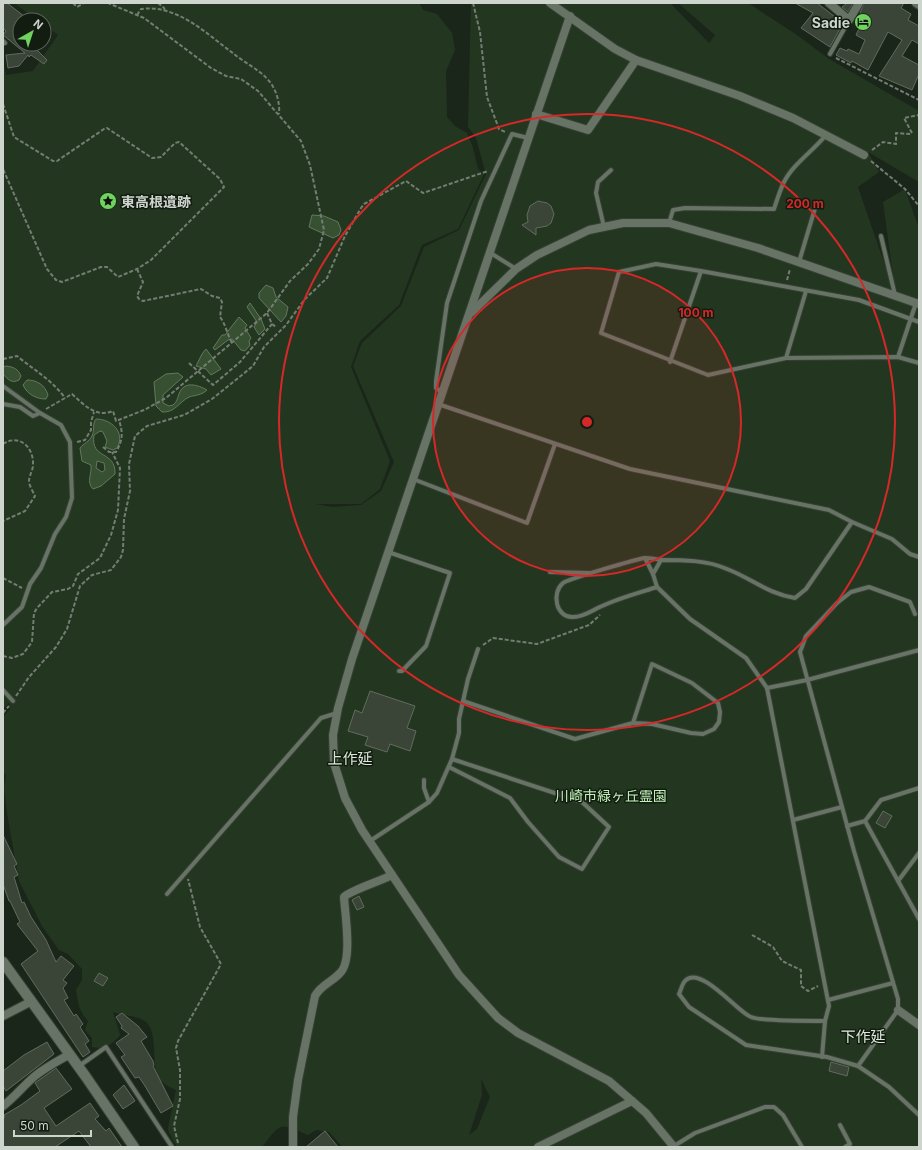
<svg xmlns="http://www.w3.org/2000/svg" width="922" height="1150" font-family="Inter,'Noto Sans JP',sans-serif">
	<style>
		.green { fill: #233720; fill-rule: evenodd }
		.water { fill: #365031; stroke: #647860; fill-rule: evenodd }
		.building { fill: #3a4538; stroke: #606c5e }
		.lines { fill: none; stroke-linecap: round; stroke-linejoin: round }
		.service-casing { stroke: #363f35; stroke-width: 6 }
		.minor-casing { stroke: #363f35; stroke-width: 10 }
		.tertiary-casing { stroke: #363f35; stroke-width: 12 }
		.path { stroke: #747d73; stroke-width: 2; stroke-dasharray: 4 2; stroke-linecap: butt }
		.service { stroke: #677465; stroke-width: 4 }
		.minor { stroke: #677465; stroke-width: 8 }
		.tertiary { stroke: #677465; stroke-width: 10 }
		.ring { fill: none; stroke: #d62828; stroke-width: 2 }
		.labels { text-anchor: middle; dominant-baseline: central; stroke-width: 3; stroke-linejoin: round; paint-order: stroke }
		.poi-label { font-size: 14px; font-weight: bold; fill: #ced5cd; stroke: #121c11; text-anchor: end }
		.park-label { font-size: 14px; fill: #c1f1b8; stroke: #121c11 }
		.neighbourhood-label { font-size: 15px; fill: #dae8d7; stroke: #121c11 }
		.centre { fill: #d62828; stroke: #121c11; stroke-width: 2 }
		.ring-label { font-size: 12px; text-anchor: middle; font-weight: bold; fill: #d62828; stroke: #121c11; stroke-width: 3; stroke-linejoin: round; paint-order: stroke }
	</style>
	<rect width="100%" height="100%" fill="#1b261a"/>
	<path class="green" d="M14 3H419L423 10 437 14 452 33 455 50 446 71 447 117 455 126 467 133 473 148 478 169 484 174 458 229 422 245 399 305 360 341 351 367 390 461 380 489 361 504H315L332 507 361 505 381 491 394 462 353 366 362 343 401 306 424 247 459 230 486 174 476 138 468 127 471 3H670L709 43 715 35 678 3H748L797 35 829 59 919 111V182L868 152 879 172 858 187 890 280 894 282 883 202 905 189 919 229V1147H339L341 1145 329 1132 316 1130 308 1135C280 1122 281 1122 262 1147H177L169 1133 168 1128 176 1090C170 1087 163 1084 159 1078 150 1064 160 1028 143 1020 134 1015 123 1016 113 1012L120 1035C113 1044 104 1050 92 1047V1038L85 1030 88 1021C79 1011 78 1003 76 990L82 980V969L68 954 59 950 42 926 19 881 7 813 4 787 6 776 3 770V717L10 709 9 703 3 709V61L6 75 33 71 58 35 44 25V20H37ZM481 1079 490 1097 477 1129 469 1135 482 1095Z"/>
	<g class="water">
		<polygon points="312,215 324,216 338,222 341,230 339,235 333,238 309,227"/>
		<polygon points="266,285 273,288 276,297 288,307 286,316 281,322 259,298 259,293"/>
		<polygon points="250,303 261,319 265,329 259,335 254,327 257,322 247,307"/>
		<polygon points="239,317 247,325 245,328 251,338 249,341 250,345 245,351 241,350 232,339 228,340 215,350 213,348 222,335 225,335"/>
		<polygon points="206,349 221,369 211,375 206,369 196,366 202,354"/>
		<path d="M6 366C14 367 18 369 21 376L19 380C11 384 8 379 3 374V367Z"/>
		<path d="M178 373 183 377 163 395V403L169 406 173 405C177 402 177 399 179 394 184 380 198 385 207 390 202 395 196 395 189 397 179 402 175 413 162 412L156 406 154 382 166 374Z"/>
		<path d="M27 380C37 380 45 385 48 395L46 399C36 399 27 394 23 385Z"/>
		<path d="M96 419C111 419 126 432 117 448L113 450 105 447 107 441 103 432 100 431 94 435C90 460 116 450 115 474L101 486 93 489C86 482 92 474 91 465L82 461 80 448C84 443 89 442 92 436 95 430 92 424 96 419ZM97 461 104 463 105 470 102 472 96 468Z"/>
	</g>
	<g class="building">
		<polygon points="3,3 7,3 29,20 20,20 20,44 39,44 35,48 47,60 44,64 31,55 29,57 28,55 19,66 8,68 6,55 25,53 3,35 6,31 3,28"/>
		<polygon points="795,3 817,3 843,23 830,47 801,28 813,13"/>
		<polygon points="844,3 853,3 848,12 842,7 846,4"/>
		<polygon points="864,3 904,3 901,8 911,14 908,20 919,26 919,44 912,40 902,56 919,65 919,74 912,90 879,76 902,40 888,32 868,70 852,61 851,63 836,55 840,48 847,51 848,49 859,54 865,40 856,35 865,16 860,13"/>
		<polygon points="538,201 547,203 551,206 554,214 551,223 547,226 536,228 536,235 522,225 528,222 527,215 530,206"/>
		<polygon points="370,691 415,706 407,728 416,731 410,751 390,744 387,752 365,745 368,737 348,731 355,710 362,713"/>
		<polygon points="883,811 892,816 885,828 876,823"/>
		<polygon points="3,835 17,864 14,866 18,875 14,877 22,903 24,902 31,917 46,940 56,962 61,956 74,966 63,980 67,983 63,988 68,998 64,1000 74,1016 76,1014 83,1024 80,1027 89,1041 85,1044 90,1052 83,1057 21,964 38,951 17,924 20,922 10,901 9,901 3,884"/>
		<polygon points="359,896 364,907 357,910 352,900"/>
		<polygon points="99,973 108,978 103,986 94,981"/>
		<polygon points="122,1013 138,1026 147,1037 141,1041 153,1061 154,1065 153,1066 173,1106 161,1113 145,1086 139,1077 135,1078 121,1057 125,1055 116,1043 129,1034 121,1028 122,1026 116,1017"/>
		<polygon points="47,1042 54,1054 6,1091 3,1086 3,1071 24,1055"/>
		<polygon points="831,1062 849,1067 847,1076 829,1071"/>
		<polygon points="56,1068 72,1089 44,1108 56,1126 90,1103 99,1116 95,1119 106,1131 109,1128 122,1147 91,1147 79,1131 55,1147 3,1147 3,1118 5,1117 4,1115 21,1105 40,1091 35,1083"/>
		<polygon points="124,1085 135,1101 123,1109 113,1095"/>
		<polygon points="325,1131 338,1147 306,1147"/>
	</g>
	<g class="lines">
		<g class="service-casing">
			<g id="service">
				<polyline points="3,41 5,43"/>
				<polyline points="830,54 849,20"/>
				<path d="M669 223 673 210 685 208 774 209C777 200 780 190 784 182 793 164 813 151 826 135"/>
				<polyline points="604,227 596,193 598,182 611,170"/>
				<polyline points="881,236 895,295"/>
				<polyline points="489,252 516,269"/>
				<polyline points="799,262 816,205"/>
				<polyline points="919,322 859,300 701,271 656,264 619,272 601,333 708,375 786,358 898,357 919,363"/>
				<polyline points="898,357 916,303"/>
				<polyline points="786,358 806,291"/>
				<polyline points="670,362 701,271"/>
				<polyline points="3,386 40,413 61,425 70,442 72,498 66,517 55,534 41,568 30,584 22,607 3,625"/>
				<polyline points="442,392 436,388 436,381 447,303 481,201 512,134 528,138"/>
				<polyline points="3,404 20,407 33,416 40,413"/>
				<path d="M438 404 630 469 829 510 852 522 806 589 795 598C768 594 751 578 727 569 707 560 683 560 661 560L653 574 657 587 690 619 746 658 767 688 807 680 919 650"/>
				<polyline points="413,479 527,523 555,444"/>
				<polyline points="852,522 892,539 910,554 919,557"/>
				<polyline points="388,552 450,573 426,646 402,671 399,671"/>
				<polyline points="645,558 653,574"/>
				<polyline points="550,572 589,573"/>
				<path d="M657 587C638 593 619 598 602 606 592 610 585 617 573 617 556 618 551 593 563 583 568 579 637 559 645 558 650 558 656 559 661 560"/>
				<polyline points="915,614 910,602 869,587 851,592 837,603 806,636 800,652 854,851 898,999 898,1010 858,1066 889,1087 919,1115"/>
				<polyline points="767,688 829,1006 825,1021 822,1057"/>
				<polyline points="3,690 13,701"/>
				<polyline points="463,701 575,739 633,723 652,724 691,733 703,734 714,729 719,722 720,712 718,703 692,683 652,664 633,723"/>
				<polyline points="449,767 510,798 528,822 559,857 582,869 609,827 582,802 452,759"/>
				<polyline points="424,780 424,788 429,802"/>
				<polyline points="793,820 842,807"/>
				<polyline points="865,821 919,919"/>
				<polyline points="847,826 865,821 881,800 919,788"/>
				<polyline points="370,841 429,802 437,793 452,759 459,733 459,719 468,679 478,649"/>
				<polyline points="898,881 919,853"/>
				<polyline points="167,894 321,718 337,713"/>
				<polyline points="828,1000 893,983"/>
				<path d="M825 1021C812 1021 760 1021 751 1017 738 1012 701 966 686 980 682 983 681 990 679 994L689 1007 746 1045 827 1057 858 1066"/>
				<polyline points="79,1066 106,1047 172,1147"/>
				<polyline points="840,1125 850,1144 845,1147"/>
				<polyline points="674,1146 695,1133 765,1107 774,1107 783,1115 802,1147"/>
			</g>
		</g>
		<g class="minor-casing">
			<g id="minor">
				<polyline points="550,3 615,49 636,60 740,96 793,118 864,155"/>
				<polyline points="829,3 849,20 859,3"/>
				<polyline points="916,3 919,5"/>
				<polyline points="570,16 352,659 338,708 333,735 334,763 345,798 362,830 459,975 498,1018 518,1033 609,1081 646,1113 674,1147"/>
				<polyline points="536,114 588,130 636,60"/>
				<polyline points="471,313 516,269 537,255 589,230 623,223 669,223 758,248 919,304"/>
				<polyline points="898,1010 919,1025"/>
				<polyline points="3,1016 32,1001"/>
				<path d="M3 1106C15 1097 24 1085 35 1076 46 1067 58 1061 70 1054"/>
				<path d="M293 1147V1117L298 1080 315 996C321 985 332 982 340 973 353 961 345 914 344 897 351 890 381 881 392 875"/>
				<polyline points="538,1147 632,1101"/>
			</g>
		</g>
		<g class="tertiary-casing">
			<polyline id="tertiary" points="3,962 86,1077 134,1147"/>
		</g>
		<g class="path">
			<polyline points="73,3 77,7 84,3"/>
			<polyline points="158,3 164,8 165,11"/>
			<polyline points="473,3 480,32 487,97 499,129 505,132"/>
			<path d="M137 15 141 9C177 4 207 34 234 54 246 64 263 71 272 85 277 93 280 104 279 114"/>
			<polyline points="836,58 919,100"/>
			<polyline points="3,104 14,137 53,161 57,161 104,129 107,128 152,158 161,157 175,143 179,142 220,179 224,187 151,260 137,269 118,277 107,267 101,267 62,282 56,280 47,269 3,169"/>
			<polyline points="872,150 883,142 896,144 896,133 909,134 912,133 904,118 919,115"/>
			<polyline points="871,161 905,189 919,206"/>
			<path d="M137 269 143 282 137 296 139 299 143 301 201 289 212 296 220 298 222 302 220 317C226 325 227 334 232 343"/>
			<polyline points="787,280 790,269"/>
			<polyline points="267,313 272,324 276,327"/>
			<path d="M3 359 17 356C34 370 52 380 65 398"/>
			<polyline points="189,363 213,385 240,362 272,324"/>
			<path d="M46 409 72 394C84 405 96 418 113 411L116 421 144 410 166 398 267 313 290 281 308 264 319 249 324 230 310 165 301 141 258 91 241 79 226 76 211 68 144 18 108 3"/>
			<polyline points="77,442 85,440 91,430 91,422 94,412"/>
			<path d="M3 444C20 433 34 448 33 465 33 470 29 476 29 481 29 485 33 492 35 496L25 511 3 521"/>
			<path d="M103 447 109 452H116C123 440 123 433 119 420"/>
			<polyline points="3,578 22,588"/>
			<polyline points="483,645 493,638 537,644 589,625 600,615"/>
			<polyline points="3,656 12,658 23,654 32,642 34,613 37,608 52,592 68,589 73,586 78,574 100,558 111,535 118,510 120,468 112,452"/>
			<polyline points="16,696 29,677 56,647 67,629 80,586 92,575 111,570 121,557 123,550 124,519 130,491 129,464 135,436 147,426 184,415 212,399 253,366 264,347 286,325 305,299 327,278 345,236 361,208 364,204 406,181 423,193 488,171"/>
			<polyline points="3,713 9,706"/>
			<polyline points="752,935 773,947 782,961 801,970 801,986 808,991 818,986"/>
			<polyline points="178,1143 174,1126 180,1099 180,1070 176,1048 178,1041 221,964 200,927 188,879"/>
		</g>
		<use href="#service" class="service"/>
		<use href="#minor" class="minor"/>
		<use href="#tertiary" class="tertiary"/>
	</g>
	<circle cx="587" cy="422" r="154" fill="#d62828" fill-opacity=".12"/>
	<g class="ring">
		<circle cx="587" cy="422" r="154"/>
		<circle cx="587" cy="422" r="308"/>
	</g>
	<defs>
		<g id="hotel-disc" transform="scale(0.9)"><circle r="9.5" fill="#70d35f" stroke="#121c11"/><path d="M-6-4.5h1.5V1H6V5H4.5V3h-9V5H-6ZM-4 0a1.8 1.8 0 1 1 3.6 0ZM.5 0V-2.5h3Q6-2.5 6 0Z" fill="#111"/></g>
		<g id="sight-disc" transform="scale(0.9)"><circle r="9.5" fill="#70d35f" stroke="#121c11"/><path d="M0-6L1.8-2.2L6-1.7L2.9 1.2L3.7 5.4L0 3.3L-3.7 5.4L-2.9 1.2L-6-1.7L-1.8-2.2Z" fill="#111"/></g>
	</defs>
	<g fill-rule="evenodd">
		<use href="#hotel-disc" x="863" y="22"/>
		<use href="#sight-disc" x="108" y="201"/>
	</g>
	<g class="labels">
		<g class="poi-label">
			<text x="850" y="22">Sadie</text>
			<text x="121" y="201" text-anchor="start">東高根遺跡</text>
		</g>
		<g class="park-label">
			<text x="611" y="795">川崎市緑ヶ丘霊園</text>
		</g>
		<g class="neighbourhood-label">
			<text x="350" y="758">上作延</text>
			<text x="863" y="1036">下作延</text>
		</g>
	</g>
	<circle cx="587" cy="422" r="6" class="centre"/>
	<g class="ring-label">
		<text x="805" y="208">200 m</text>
		<text x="696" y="317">100 m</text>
	</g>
	<rect width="922" height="1150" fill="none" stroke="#ced5cd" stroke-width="8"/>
	<g transform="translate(32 32) rotate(39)"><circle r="19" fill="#121c11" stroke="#5d665c"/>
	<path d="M0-3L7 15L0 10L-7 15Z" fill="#70d35f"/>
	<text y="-6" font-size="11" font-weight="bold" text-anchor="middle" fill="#ced5cd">N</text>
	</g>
	<path d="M14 1130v6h77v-6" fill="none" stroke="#ced5cd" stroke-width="2"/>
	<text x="20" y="1130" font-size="12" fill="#ced5cd" stroke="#121c11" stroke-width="3" paint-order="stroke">50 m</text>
</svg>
